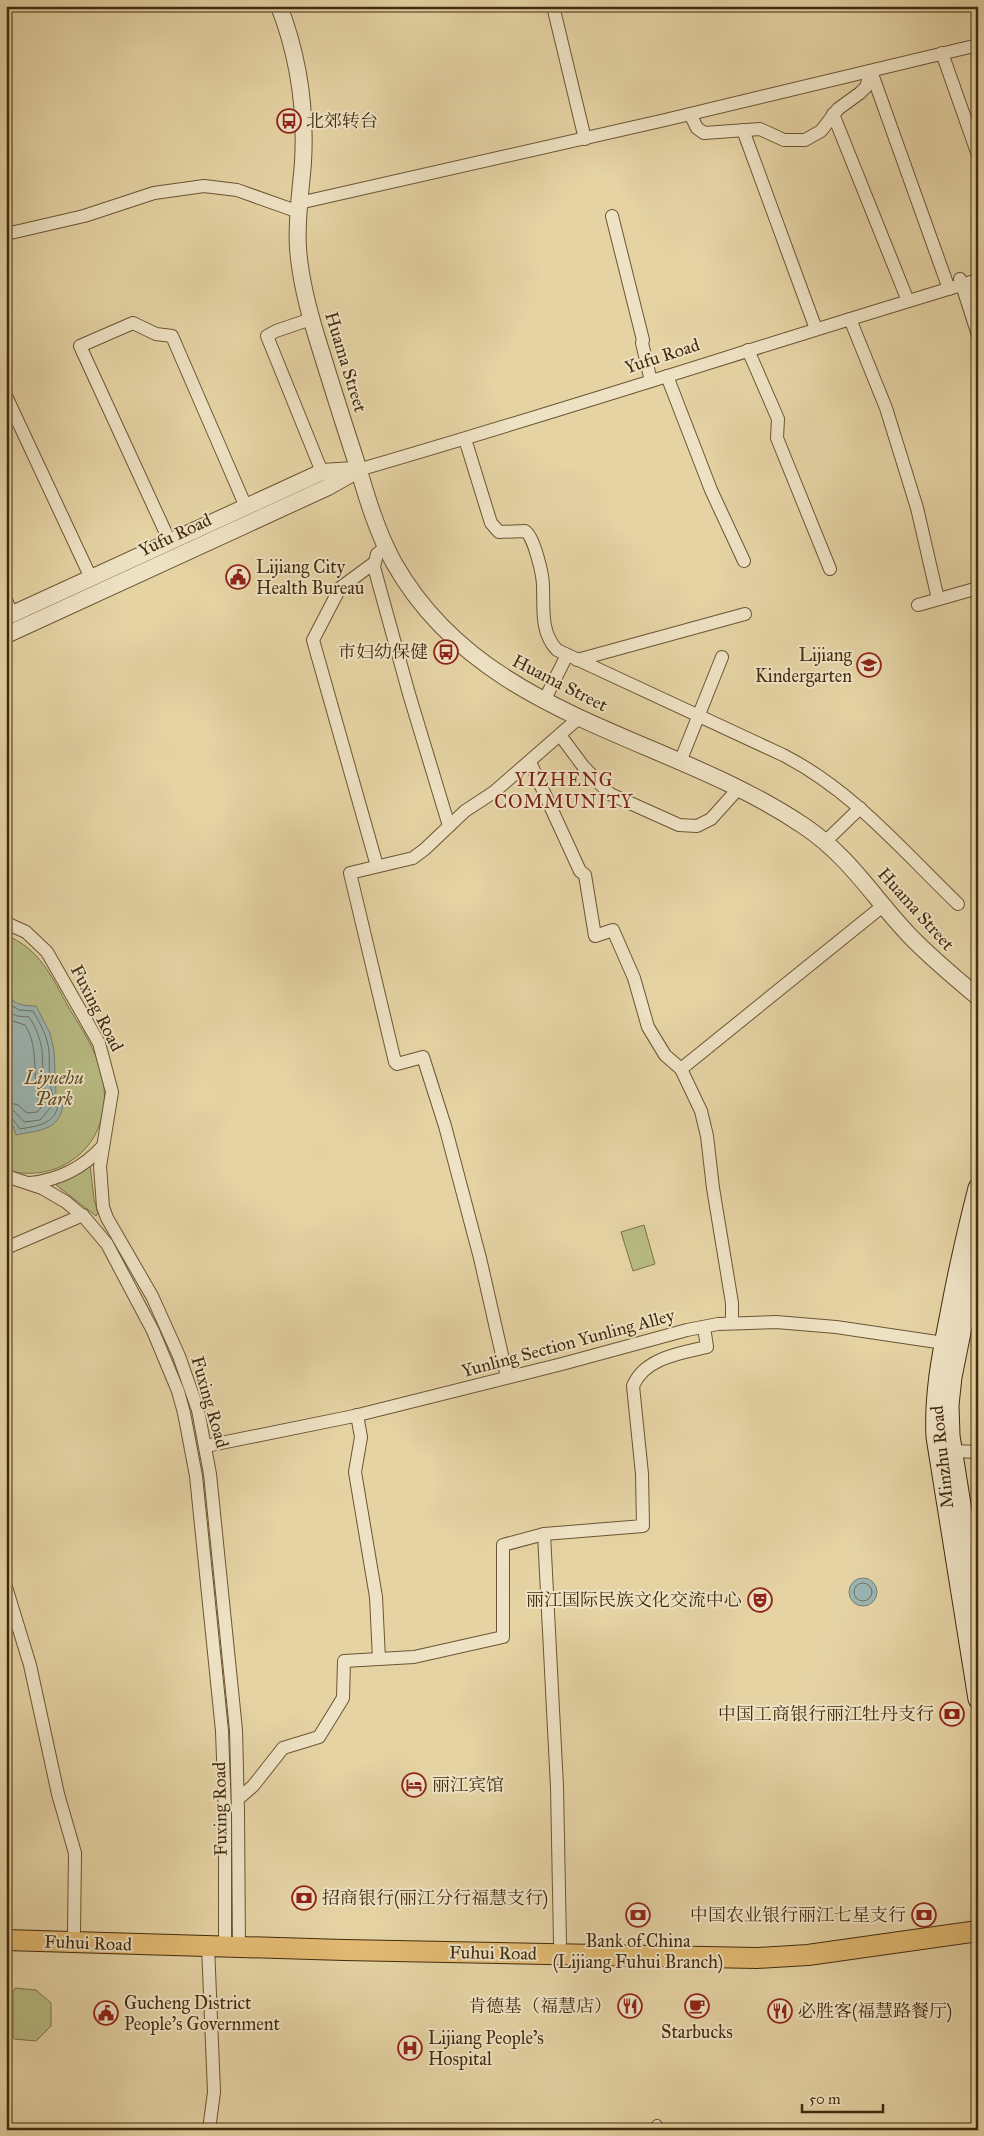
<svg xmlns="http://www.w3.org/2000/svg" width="984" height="2136" font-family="'IM FELL Great Primer','Noto Serif SC',serif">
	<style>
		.green { fill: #b8bb83; stroke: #7d7348 }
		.water { fill: #9bb5b2; stroke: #777e70 }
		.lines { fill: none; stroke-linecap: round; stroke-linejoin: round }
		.shore { stroke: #6e7060; stroke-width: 1 }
		.pedestrian-casing { stroke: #6b5534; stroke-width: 12 }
		.minor-casing { stroke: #6b5534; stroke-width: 14 }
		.tertiary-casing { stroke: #6b5534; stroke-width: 18 }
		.secondary-casing { stroke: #422b0e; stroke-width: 21 }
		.primary-casing { stroke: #422b0e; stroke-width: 22 }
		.pedestrian { stroke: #eee2c4; stroke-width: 10 }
		.minor { stroke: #eee2c4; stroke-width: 12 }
		.tertiary { stroke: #eee2c4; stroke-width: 16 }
		.secondary { stroke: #eee2c4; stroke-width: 19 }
		.primary { stroke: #e2ba72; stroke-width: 20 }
		.labels { text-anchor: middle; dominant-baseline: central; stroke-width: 4; stroke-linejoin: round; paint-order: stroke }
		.poi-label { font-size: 18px; fill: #422b0e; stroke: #eee2c4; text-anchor: start }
		.street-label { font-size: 18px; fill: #422b0e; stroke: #eee2c4 }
		.park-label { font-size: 18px; font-style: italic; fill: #5a4825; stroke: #eee2c4 }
		.neighbourhood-label { font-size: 19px; letter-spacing: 1px; fill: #7a1f14; stroke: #eee2c4 }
	</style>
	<rect width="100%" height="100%" fill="#e5d3a4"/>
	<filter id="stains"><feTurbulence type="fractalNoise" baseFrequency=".004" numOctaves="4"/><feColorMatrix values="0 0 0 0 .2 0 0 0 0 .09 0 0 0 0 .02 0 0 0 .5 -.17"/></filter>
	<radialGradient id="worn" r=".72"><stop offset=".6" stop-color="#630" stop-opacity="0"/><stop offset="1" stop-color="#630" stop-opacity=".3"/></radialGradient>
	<g class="green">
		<path d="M6 935C41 950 51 976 69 1008 78 1023 88 1038 95 1054 113 1092 106 1140 69 1162 51 1174 26 1176 6 1170Z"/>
		<polygon points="90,1165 94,1199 98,1213 96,1216 56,1185 57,1182"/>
		<polygon points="644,1225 655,1264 633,1271 621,1232"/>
		<polygon points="15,1988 36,1990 51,2003 51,2026 36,2041 14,2039 13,2037 13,1991"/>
	</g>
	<g class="water">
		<path d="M6 993C13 1005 24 1006 36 1006L50 1033 54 1051 56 1095 63 1105C59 1132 37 1130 16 1135L13 1126 6 1119Z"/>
		<circle cx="863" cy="1592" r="14"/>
	</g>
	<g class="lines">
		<g class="shore">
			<path d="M6 1002 19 1010 33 1011C40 1023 48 1037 49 1052 50 1071 47 1089 58 1105 55 1125 36 1126 20 1129L12 1118 6 1116"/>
			<path d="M6 1011 17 1016 29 1017C36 1027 40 1038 42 1050 44 1069 40 1091 51 1107L40 1120 24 1122 14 1111 6 1110"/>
			<path d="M6 1019 25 1025C41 1050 30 1081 41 1108L37 1112 27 1113 18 1105 6 1102"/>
			<circle cx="863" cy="1592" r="9"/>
		</g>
		<g class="pedestrian-casing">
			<polyline id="pedestrian" points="656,2130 657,2125"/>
		</g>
		<g class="minor-casing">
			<g id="minor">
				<polyline points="553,6 585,139"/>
				<polyline points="942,53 978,155"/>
				<polyline points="871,71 949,289"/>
				<polyline points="690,114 697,128 704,133 760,129 784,140 805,140 821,131 838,109 860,93 866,87 871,71"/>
				<polyline points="833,114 908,301"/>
				<polyline points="743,130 816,329"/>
				<polyline points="299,203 665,120 978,45"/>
				<polyline points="612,216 643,340 642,343 651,381"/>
				<polyline points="6,234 84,216 154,193 204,186 237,190 299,212"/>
				<polyline points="960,279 978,335"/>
				<polyline points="971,282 978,302"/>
				<polyline points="311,319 276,331 267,336 322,472"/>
				<polyline points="850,319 886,408 917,508 938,599"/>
				<polyline points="748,350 778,419 777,438 781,448 830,569"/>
				<polyline points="667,376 711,490 744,561"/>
				<polyline points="6,396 91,578"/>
				<path d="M465 439 491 523 499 532 525 531C534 536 543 575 543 586 544 608 540 632 557 650L783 755C852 790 903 851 958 904"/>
				<path d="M358 470C566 410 771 342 978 280"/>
				<polyline points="170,542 80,346 133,323 156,334 172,336 246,507"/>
				<polyline points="386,547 377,554 374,567 409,694 449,826"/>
				<polyline points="374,563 340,588 313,640 377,866"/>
				<polyline points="6,600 12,614"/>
				<polyline points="918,605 978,588"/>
				<polyline points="577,660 745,614"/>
				<polyline points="544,701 567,655"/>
				<polyline points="560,735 583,766 610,794 679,825 697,826 711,819 738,789"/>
				<polyline points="530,762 580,871 585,875 595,936 613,930 634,978 648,1027 665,1055 681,1069 701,1111 707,1136 713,1188 732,1303 732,1323"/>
				<polyline points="680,762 722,657"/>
				<polyline points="826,841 860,808"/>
				<polyline points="6,923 26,932 47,952 99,1043 112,1092 100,1166 103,1207 107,1218 152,1296 179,1356 198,1410 210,1474 236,1730 238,1812 239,1947"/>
				<polyline points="681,1069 884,905"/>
				<polyline points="6,1176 42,1188 66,1202 85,1218 107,1244 153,1331 178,1391 184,1413 196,1476 222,1731 225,1813 225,1947"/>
				<path d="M30 1183C60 1180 83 1168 103 1146"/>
				<polyline points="6,1248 83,1215"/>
				<polyline points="507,1377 480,1258 445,1126 423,1057 397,1064 395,1062 350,873 413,858 425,849 465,811 494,792 580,717"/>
				<polyline points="357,1415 361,1437 355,1472 376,1597 379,1659"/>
				<polyline points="206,1446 354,1416 562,1364 687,1330 718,1324 776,1322 836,1327 944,1343"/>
				<polyline points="953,1451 978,1452"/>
				<polyline points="544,1534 557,1787 560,1943"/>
				<polyline points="6,1587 30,1665 58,1794 75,1853 74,1931"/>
				<path d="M238 1799 253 1786 283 1748 319 1737 343 1698 344 1661 414 1657 503 1637V1545L544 1534 643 1526 642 1474 633 1386C644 1358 681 1353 707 1347L704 1327"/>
				<polyline points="208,1946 214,2092 209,2130"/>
			</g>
		</g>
		<g class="tertiary-casing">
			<g id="tertiary">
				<path d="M279 6C298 55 306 110 303 162 301 190 296 219 298 248 300 278 308 309 317 338 330 380 343 422 357 464 367 498 377 532 394 563 482 719 668 734 804 826 850 857 872 896 909 935 930 957 954 977 978 997"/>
				<polyline points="6,617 322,472 354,470"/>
				<polyline points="6,635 328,487 358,470"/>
			</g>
		</g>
		<g class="secondary-casing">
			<g id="secondary">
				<path d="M978 1188C967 1231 957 1275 949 1319 941 1359 934 1396 936 1437L978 1699"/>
				<polyline points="978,1248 952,1377 949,1405 950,1436 978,1610"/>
			</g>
		</g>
		<g class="primary-casing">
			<polyline id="primary" points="6,1940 344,1950 757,1958 808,1955 978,1931"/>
		</g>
		<use href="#pedestrian" class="pedestrian"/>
		<use href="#minor" class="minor"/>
		<use href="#tertiary" class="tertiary"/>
		<use href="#secondary" class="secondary"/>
		<use href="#primary" class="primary"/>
	</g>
	<defs>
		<g id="bus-ring" transform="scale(1.25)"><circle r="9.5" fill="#eee2c4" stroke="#8f2418" stroke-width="1.5"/><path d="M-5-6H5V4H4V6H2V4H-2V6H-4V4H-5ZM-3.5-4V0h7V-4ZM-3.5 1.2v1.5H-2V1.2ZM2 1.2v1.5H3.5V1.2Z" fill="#8f2418"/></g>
		<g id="civic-ring" transform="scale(1.25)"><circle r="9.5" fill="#eee2c4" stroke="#8f2418" stroke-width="1.5"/><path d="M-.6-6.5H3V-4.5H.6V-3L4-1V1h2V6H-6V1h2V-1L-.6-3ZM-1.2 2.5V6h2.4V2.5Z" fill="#8f2418"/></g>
		<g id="school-ring" transform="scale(1.25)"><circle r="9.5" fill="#eee2c4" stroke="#8f2418" stroke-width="1.5"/><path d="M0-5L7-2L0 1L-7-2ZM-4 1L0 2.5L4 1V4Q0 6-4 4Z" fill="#8f2418"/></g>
		<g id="theatre-ring" transform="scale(1.25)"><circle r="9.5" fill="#eee2c4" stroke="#8f2418" stroke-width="1.5"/><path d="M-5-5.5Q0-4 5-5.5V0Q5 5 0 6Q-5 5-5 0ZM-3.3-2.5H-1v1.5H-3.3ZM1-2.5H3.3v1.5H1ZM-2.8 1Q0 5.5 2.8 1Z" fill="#8f2418"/></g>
		<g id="bank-ring" transform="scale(1.25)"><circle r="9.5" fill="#eee2c4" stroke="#8f2418" stroke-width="1.5"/><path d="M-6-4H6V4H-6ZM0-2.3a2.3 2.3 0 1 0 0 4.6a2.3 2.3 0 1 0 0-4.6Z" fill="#8f2418"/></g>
		<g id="hotel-ring" transform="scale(1.25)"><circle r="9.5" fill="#eee2c4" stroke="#8f2418" stroke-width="1.5"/><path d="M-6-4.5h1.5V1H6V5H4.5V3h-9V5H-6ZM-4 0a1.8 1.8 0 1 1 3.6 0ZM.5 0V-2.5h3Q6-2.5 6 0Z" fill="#8f2418"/></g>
		<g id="restaurant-ring" transform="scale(1.25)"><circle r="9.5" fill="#eee2c4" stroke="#8f2418" stroke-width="1.5"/><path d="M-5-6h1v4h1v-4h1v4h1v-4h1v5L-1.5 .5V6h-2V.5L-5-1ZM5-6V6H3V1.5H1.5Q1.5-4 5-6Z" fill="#8f2418"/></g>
		<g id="cafe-ring" transform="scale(1.25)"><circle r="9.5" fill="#eee2c4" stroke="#8f2418" stroke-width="1.5"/><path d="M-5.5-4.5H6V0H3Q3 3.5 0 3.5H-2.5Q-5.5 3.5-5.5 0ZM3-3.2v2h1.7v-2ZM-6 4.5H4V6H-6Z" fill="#8f2418"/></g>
		<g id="hospital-ring" transform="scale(1.25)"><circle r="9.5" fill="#eee2c4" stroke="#8f2418" stroke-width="1.5"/><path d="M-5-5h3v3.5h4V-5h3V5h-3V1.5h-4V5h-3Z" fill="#8f2418"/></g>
	</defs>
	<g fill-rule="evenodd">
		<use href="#bus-ring" x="289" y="121"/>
		<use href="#civic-ring" x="238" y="577"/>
		<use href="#bus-ring" x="446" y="652"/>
		<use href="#school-ring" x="869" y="665"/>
		<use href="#theatre-ring" x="760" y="1600"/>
		<use href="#bank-ring" x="952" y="1714"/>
		<use href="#hotel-ring" x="414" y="1785"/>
		<use href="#bank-ring" x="304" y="1898"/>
		<use href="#bank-ring" x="638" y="1915"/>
		<use href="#bank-ring" x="924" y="1915"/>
		<use href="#restaurant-ring" x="630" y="2006"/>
		<use href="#cafe-ring" x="697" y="2006"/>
		<use href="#restaurant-ring" x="780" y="2011"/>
		<use href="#civic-ring" x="106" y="2013"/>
		<use href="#hospital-ring" x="410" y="2048"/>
	</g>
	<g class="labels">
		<g class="poi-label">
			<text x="306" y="121">北郊转台</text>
			<text x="256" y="567">Lijiang City<tspan x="256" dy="21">Health Bureau</tspan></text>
			<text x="428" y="652" text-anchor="end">市妇幼保健</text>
			<text x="852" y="655" text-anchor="end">Lijiang<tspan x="852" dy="21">Kindergarten</tspan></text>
			<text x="742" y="1600" text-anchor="end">丽江国际民族文化交流中心</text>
			<text x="934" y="1714" text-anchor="end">中国工商银行丽江牡丹支行</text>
			<text x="432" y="1785">丽江宾馆</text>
			<text x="322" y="1898">招商银行(丽江分行福慧支行)</text>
			<text x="906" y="1915" text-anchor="end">中国农业银行丽江七星支行</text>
			<text x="638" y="1941" text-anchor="middle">Bank of China<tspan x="638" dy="21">(Lijiang Fuhui Branch)</tspan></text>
			<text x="124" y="2003">Gucheng District<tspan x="124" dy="21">People's Government</tspan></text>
			<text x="612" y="2006" text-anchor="end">肯德基（福慧店）</text>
			<text x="798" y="2011">必胜客(福慧路餐厅)</text>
			<text x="697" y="2032" text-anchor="middle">Starbucks</text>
			<text x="428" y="2038">Lijiang People's<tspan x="428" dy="21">Hospital</tspan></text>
		</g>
		<g class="street-label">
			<text transform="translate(662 356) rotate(-18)">Yufu Road</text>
			<text transform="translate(346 362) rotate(73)">Huama Street</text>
			<text transform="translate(175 535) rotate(-25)">Yufu Road</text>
			<text transform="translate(560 683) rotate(27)">Huama Street</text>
			<text transform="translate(916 909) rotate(48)">Huama Street</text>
			<text transform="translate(97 1008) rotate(63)">Fuxing Road</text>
			<text transform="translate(568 1343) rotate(-15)">Yunling Section Yunling Alley</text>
			<text transform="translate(210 1402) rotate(74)">Fuxing Road</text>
			<text transform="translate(942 1457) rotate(-96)">Minzhu Road</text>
			<text transform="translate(220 1809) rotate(-91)">Fuxing Road</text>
			<text transform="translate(88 1943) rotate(2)">Fuhui Road</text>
			<text transform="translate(493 1953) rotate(1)">Fuhui Road</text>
		</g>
		<g class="park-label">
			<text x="54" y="1078">Liyuehu<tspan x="54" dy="21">Park</tspan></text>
		</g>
		<g class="neighbourhood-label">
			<text x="564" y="779">YIZHENG<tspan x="564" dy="22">COMMUNITY</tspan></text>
		</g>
	</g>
	<rect width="984" height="2136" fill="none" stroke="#e5d3a4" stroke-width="25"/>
	<rect x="8" y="8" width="969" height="2121" fill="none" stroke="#422b0e" stroke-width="2.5"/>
	<rect x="12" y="12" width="959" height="2111" fill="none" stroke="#422b0e"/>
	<path d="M802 2104v8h81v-8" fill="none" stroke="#422b0e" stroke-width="2.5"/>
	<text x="809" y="2104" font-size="15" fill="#422b0e" stroke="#eee2c4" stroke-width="4" paint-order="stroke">50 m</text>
	<rect width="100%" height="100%" filter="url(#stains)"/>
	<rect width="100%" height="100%" fill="url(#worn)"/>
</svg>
